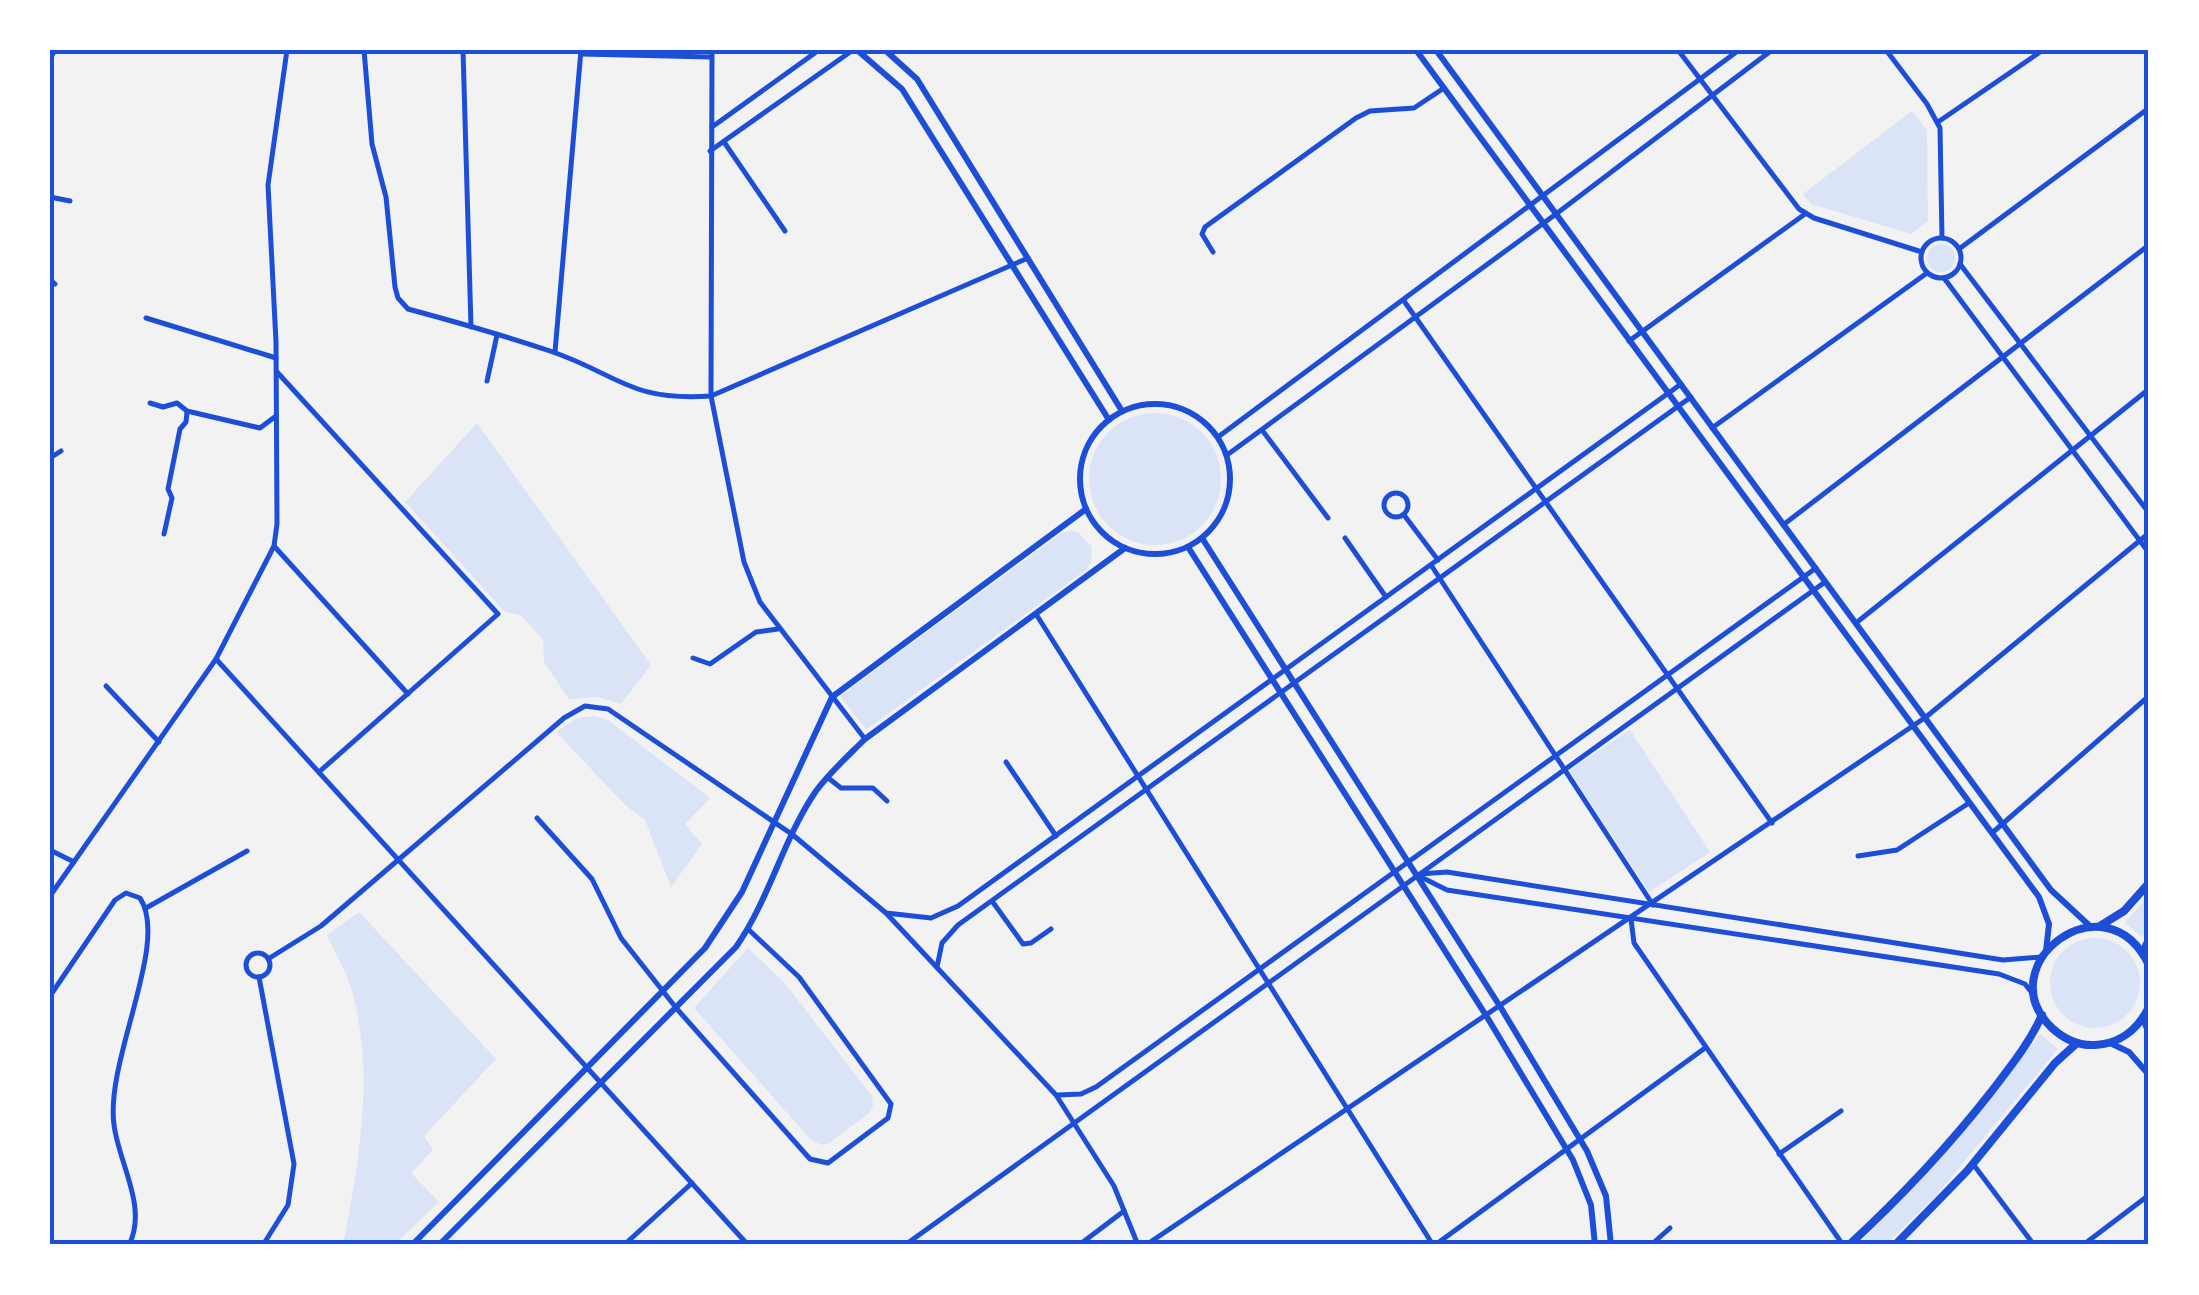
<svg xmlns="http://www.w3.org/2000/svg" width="2199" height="1295" font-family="'DejaVu Sans',sans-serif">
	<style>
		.green { fill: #dbe4f7 }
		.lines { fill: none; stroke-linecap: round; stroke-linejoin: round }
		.minor { stroke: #1d4ed8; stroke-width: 5 }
		.tertiary { stroke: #1d4ed8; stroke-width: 6 }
		.secondary { stroke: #1d4ed8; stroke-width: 8 }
		.neatline { fill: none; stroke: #1d4ed8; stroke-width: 4 }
	</style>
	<rect width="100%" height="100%" fill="#f2f2f2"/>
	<g class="green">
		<polygon points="1912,111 1927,130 1928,221 1911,234 1811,204 1803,194"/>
		<circle cx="1941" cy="258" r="14"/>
		<circle cx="1155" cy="479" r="66"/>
		<polygon points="477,423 651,665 621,704 598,697 569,699 544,662 543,640 521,615 505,612 405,502"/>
		<polygon points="1070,531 1079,533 1092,547 1091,563 1086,570 866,730 840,696 1062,533"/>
		<polygon points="594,716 608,720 710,798 685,824 702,844 671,887 645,820 625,805 556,732 577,718"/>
		<polygon points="1630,730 1710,852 1649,892 1569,770"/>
		<polygon points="2149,894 2149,928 2142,937 2125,923"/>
		<path d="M359 912 496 1059 424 1136 433 1150 411 1173 439 1202 394 1245H343C359 1161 375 1076 352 991 347 972 335 953 327 935Z"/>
		<circle cx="2095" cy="983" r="45"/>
		<polygon points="748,948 784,982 872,1096 873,1107 869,1113 829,1143 822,1145 811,1140 694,1008"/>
		<polygon points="2040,1034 2058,1049 1933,1199 1885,1245 1858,1245 1936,1163"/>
	</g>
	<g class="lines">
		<g class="minor">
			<path d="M364 50 372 144 386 197 395 287 398 298 408 309C456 322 503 335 550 351 618 374 630 402 711 396L1028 258"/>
			<polyline points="463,50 471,327"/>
			<polyline points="712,50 711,396 744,562 760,602 865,739"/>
			<polyline points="1678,50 1799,209 1814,218 1922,252"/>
			<polyline points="1886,50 1927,104 1940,128 1942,238"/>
			<polyline points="581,54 711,57"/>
			<polyline points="50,59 55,50"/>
			<polyline points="1938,122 2043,50"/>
			<polyline points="712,127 819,50"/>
			<polyline points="724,142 785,231"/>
			<polyline points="710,151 853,50"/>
			<polyline points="50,197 70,201"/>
			<circle cx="1941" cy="258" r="20"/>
			<polyline points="1959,249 2149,108"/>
			<polyline points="1213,252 1202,234 1205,227 1356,118 1370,111 1414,108 1444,88"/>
			<polyline points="1960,264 2149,513"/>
			<polyline points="1944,278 2149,553"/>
			<polyline points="50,280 55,284"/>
			<polyline points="1404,301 1772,823"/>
			<polyline points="146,318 276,358"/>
			<polyline points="1629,341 1805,214"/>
			<polyline points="555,352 581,50"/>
			<polyline points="277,372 498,614 319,772"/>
			<polyline points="487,381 497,335"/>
			<polyline points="150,403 163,407 177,403 187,411 260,428 276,416"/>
			<polyline points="1712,428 1927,273"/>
			<polyline points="1262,430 1328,518"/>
			<polyline points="1218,437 1739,50"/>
			<polyline points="1227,455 1556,214 1772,50"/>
			<polyline points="50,458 61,451"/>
			<circle cx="1396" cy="505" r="12"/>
			<polyline points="1404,515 1438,560"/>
			<polyline points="1783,525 2149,245"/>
			<polyline points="164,534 172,498 168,489 180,429 186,422 187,412"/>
			<polyline points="1345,538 1386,597"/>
			<polyline points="274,546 408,694"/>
			<polyline points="1431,565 1653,905"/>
			<polyline points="1036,614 1433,1245"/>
			<polyline points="1856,623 2149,389"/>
			<polyline points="693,658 710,664 756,632 778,629"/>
			<polyline points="216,659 748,1245"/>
			<polyline points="106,686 159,742"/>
			<polyline points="1006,762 1056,836"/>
			<polyline points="827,777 841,788 873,788 887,801"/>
			<polyline points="537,818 592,879 621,938 677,1009 810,1159 828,1163 888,1118 891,1104 799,977 748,929"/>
			<polyline points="1992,833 2149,696"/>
			<polyline points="50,850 74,862"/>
			<polyline points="1858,856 1897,850 1969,803"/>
			<polyline points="1420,874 1447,872 2003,960 2041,957"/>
			<polyline points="1419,876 1447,890 1999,974 2025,984 2032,993"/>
			<polyline points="50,896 216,659 274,546 277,524 276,342 268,185 287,50"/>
			<polyline points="992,901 1023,944 1031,943 1051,929"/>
			<polyline points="146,908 247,851"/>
			<polyline points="886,913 931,918 958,906 1681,384"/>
			<polyline points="1631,919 1634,943 1843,1245"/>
			<circle cx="258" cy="965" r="12"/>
			<polyline points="268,959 321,926 564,718 585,706 608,709 793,835 886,913 1056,1095 1114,1186 1138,1245"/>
			<polyline points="937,967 942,943 958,925 1691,397"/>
			<polyline points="259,977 294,1164 288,1205 263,1245"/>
			<path d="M50 996 115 900 126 893 140 898C170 943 105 1060 114 1125 119 1164 148 1207 129 1245"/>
			<polyline points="1058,1095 1081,1094 1096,1087 1816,568"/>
			<polyline points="1779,1154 1841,1111"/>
			<polyline points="1973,1164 2034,1245"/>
			<polyline points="624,1245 692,1183"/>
			<polyline points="905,1245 1825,582"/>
			<polyline points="1079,1245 1124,1211"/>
			<polyline points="1146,1245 1926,717 2149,533"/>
			<polyline points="1435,1245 1705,1048"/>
			<polyline points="1651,1245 1670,1228"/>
			<polyline points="2083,1245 2149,1195"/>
		</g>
		<g class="tertiary">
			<polyline points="857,50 902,89 1109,420"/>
			<polyline points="885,50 917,79 1122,411"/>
			<polyline points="1416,50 2039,897 2049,924 2046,951"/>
			<polyline points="1436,50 2051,890 2091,927"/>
			<circle cx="1155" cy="479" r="75"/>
			<polyline points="1202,538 1501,1008 1587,1151 1606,1196 1611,1245"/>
			<polyline points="1188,547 1487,1017 1573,1160 1591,1205 1595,1245"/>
			<polyline points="2143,1019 2149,1034"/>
			<polyline points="2110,1043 2129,1052 2149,1075"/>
			<polyline points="412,1245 705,948 742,892 832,697 1086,509"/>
			<path d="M439 1245 736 947C770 898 783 839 816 791 830 772 848 756 865 739L1125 548"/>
		</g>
		<g class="secondary">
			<polyline points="2100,926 2124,911 2149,883"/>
			<polyline points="2143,953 2149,939"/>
			<path d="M2149 965C2105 874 1987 966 2052 1028 2064 1039 2079 1046 2095 1045 2120 1044 2138 1029 2149 1007"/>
			<path d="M1849 1245C1901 1197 1948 1147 1991 1092 2010 1067 2029 1044 2042 1015"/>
			<polyline points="1895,1245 1967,1171 2055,1063 2077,1043"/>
		</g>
	</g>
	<rect width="2199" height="1295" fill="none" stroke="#ffffff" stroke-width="105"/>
	<rect x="52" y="52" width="2094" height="1190" class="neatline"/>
</svg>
